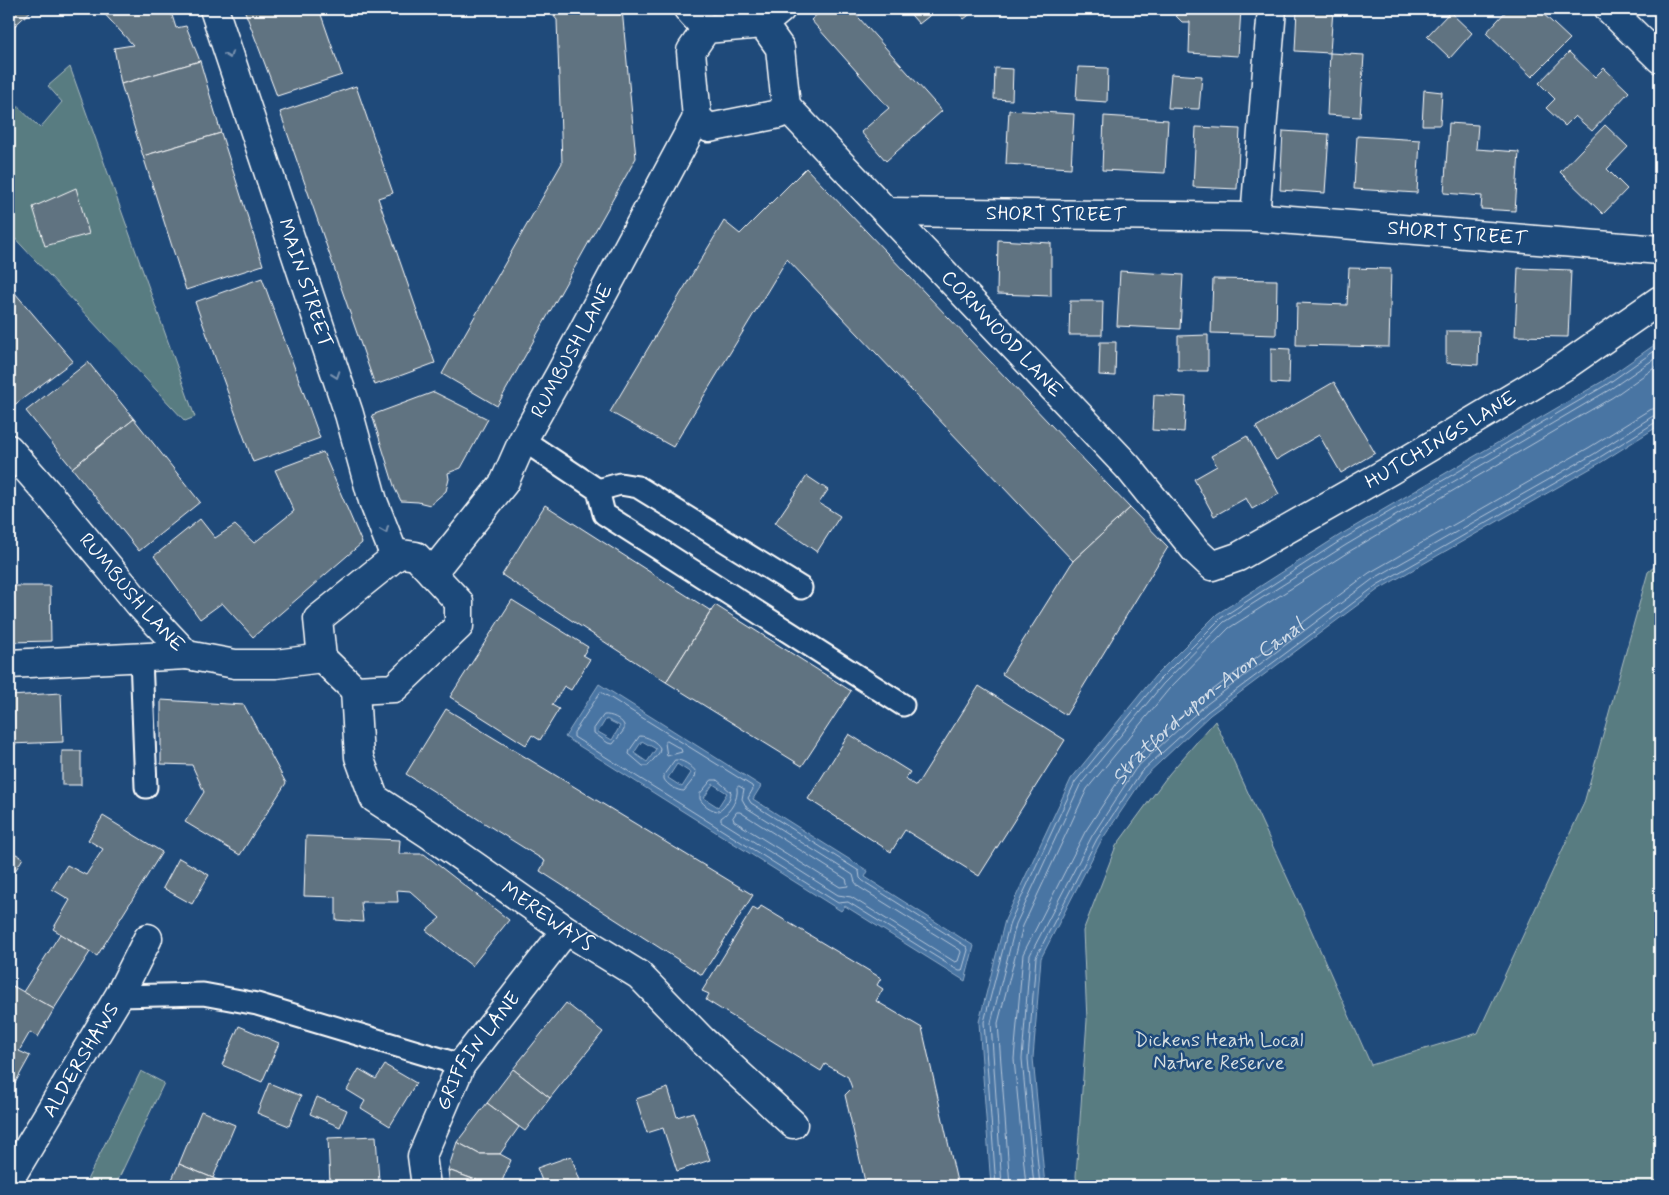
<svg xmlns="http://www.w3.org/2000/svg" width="1669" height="1195" font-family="Mynerve,sans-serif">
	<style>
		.green { fill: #587b81; stroke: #acbdc0 }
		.water { fill: #4874a3; stroke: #91acc8; fill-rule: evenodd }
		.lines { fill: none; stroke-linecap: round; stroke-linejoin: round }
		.shore { stroke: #b6c7da; stroke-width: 1 }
		.building { fill: #607381; stroke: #fff }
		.service-casing { stroke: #fff; stroke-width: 25 }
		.minor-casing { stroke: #fff; stroke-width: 31 }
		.service { stroke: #1f4a7a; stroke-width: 21 }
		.minor { stroke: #1f4a7a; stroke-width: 28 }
		.oneway { stroke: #7992af }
		.labels { text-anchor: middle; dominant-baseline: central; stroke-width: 5; stroke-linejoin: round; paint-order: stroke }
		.street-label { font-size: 20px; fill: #fff; stroke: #1f4a7a }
		.park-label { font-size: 20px; fill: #d5dee0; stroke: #1f4a7a }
		.water-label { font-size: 21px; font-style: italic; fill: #d1dce8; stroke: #1f4a7a }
	</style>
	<rect width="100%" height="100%" fill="#1f4a7a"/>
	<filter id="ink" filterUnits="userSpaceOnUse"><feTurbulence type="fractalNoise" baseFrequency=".02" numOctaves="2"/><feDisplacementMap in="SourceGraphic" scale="10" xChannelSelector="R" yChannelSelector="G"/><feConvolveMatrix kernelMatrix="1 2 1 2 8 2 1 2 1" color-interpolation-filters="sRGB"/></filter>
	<g filter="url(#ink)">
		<g class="green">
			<polygon points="70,67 195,417 185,421 9,232 9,98 40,128 62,102 48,86"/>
			<polygon points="1660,562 1660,1186 1077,1186 1076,1176 1087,1020 1083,931 1116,846 1169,774 1215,721 1305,916 1371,1065 1478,1033 1584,803 1648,572"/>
			<polygon points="141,1071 164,1083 117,1182 115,1186 84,1186"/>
		</g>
		<g class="water">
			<polygon points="1660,341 1660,425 1600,463 1379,589 1210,715 1145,776 1101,841 1041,958 1033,1058 1045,1186 991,1186 979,1022 1005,920 1071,779 1155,676 1217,614 1340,535 1603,381"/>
			<path d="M599 684 761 786 753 799 868 871 865 877 974 946 965 981 845 906 841 911 565 737ZM606 719 620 726 612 740 598 732ZM642 741 656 749 647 762 634 753ZM677 764 691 773 682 787 668 778ZM713 784 727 793 718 807 704 798Z"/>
		</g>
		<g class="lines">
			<g class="shore">
				<polygon points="601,692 752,786 753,789 748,798 751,803 859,871 860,878 863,881 967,947 968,950 962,971 959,971 848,902 838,903 574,737 574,733"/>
				<path d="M604 715C611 714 621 719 624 725V730L613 744 608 743 594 733V729Z"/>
				<path d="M640 736C647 736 657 742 660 748L659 753 648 766H643L629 754 630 750Z"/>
				<polygon points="667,741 681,749 682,752 667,756 665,743"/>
				<path d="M675 760C682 759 692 766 696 772L695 777 684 791C677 791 667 785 664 779V775Z"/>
				<path d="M712 780H717L731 792C731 798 725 808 719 811 712 811 703 805 700 799V794Z"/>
				<path d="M739 786 744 789 742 799 747 808 853 875 855 882 859 887 960 950 961 952 958 961 955 962 851 897 838 895 721 821V818C730 812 739 799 737 788Z"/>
				<polygon points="737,812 740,812 846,879 848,886 840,887 734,821 733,818"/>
				<polyline points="996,1186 984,1022 1010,922 1075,782 1159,680 1221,618 1343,539 1606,385 1660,347"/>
				<polyline points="1002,1186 991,1023 1016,924 1080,785 1163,684 1224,622 1346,545 1609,390 1660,355"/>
				<polyline points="1010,1186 998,1023 1023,926 1087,789 1169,689 1229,628 1350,551 1613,397 1660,364"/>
				<path id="s1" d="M1026 1186 1014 1059 1023 954 1085 832 1130 763 1198 701 1369 573 1590 447 1649 410 1660 407"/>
				<polyline points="1034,1186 1022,1059 1030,955 1092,836 1136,768 1203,707 1373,579 1594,454 1653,416 1660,415"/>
				<polyline points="1040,1186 1028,1059 1036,957 1097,839 1141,772 1207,712 1377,585 1597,459 1656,422 1660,421"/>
			</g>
		</g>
		<g class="building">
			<polygon points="9,9 33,9 9,31"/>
			<polygon points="100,9 175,9 171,12 176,28 186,26 200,61 121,84 114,48 133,45"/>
			<polygon points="244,9 319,9 342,75 277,96"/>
			<polygon points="548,9 622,9 636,158 497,406 442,374 562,163 557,20"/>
			<polygon points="823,9 851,9 942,111 886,161 861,132 889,108 811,20"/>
			<polygon points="906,9 938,9 919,24"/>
			<polygon points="955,9 977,9 964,19"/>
			<polygon points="1176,9 1241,9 1238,56 1189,53 1190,22 1182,22 1176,16"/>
			<polygon points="1297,9 1333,9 1330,53 1295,51"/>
			<polygon points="1508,9 1538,9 1570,39 1532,77 1486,33"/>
			<polygon points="1450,12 1472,33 1450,58 1427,36"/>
			<polygon points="1569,52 1595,77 1604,68 1629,92 1592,131 1575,116 1565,126 1546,108 1555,99 1539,83"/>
			<polygon points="1330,53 1364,55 1360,117 1327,115"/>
			<polygon points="200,61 221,133 143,156 121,84"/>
			<polygon points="1078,67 1108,68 1107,102 1076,100"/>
			<polygon points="995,68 1013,69 1012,100 994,99"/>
			<polygon points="1171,74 1202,76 1199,109 1168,108"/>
			<polygon points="356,86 393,193 378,198 435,363 375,385 280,112"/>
			<polygon points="1424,90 1442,92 1440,125 1422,125"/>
			<polygon points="1009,110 1074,114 1071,168 1006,164"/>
			<polygon points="1104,116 1168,120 1165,173 1102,170"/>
			<polygon points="1449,123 1478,125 1476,149 1519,152 1515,211 1481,209 1482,196 1444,193"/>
			<polygon points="1605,125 1628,147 1607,169 1627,189 1603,214 1560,172"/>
			<polygon points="1196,127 1240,129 1237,189 1193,187"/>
			<polygon points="1283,131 1329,134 1325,193 1280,190"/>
			<polygon points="221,133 263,265 186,290 143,156"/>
			<polygon points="1357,136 1420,140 1417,193 1354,189"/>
			<polygon points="806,168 1130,508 1073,561 787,259 673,447 610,412 724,221 740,234"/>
			<polygon points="76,188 89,234 45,246 33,207"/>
			<polygon points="998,240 1051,243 1051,296 997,294"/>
			<polygon points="1349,268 1391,269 1389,347 1296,345 1297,303 1347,305"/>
			<polygon points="1518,268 1571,270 1568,337 1515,336"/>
			<polygon points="1120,271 1183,275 1180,329 1117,326"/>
			<polygon points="262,278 320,438 253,462 195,302"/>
			<polygon points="1213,279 1277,280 1276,335 1211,333"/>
			<polygon points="9,286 73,361 9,409"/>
			<polygon points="1070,301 1103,301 1102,335 1069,335"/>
			<polygon points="1446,331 1479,331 1478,365 1446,363"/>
			<polygon points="1208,335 1208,371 1178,371 1178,336"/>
			<polygon points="1100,342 1116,342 1115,376 1099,375"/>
			<polygon points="1271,348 1290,349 1289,384 1271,383"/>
			<polygon points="88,362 134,419 72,468 26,411"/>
			<polygon points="1334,382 1375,453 1341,473 1319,435 1276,460 1256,427"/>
			<polygon points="434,392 488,419 461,468 448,473 449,479 446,491 430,505 418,502 401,501 395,489 372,415"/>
			<polygon points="1154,395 1186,397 1184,432 1152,430"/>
			<polygon points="134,419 200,502 139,551 72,468"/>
			<polygon points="1247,436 1279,494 1252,509 1246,498 1214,516 1194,479 1217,466 1211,456"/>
			<polygon points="323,452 362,543 253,637 222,603 200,619 154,556 200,519 215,538 235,525 254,543 294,511 275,470"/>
			<polygon points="807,476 828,490 819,503 840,516 817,552 775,523"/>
			<polygon points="545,505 711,611 666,682 502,575"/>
			<polygon points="1130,508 1168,547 1066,715 1002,674 1073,561"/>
			<polygon points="9,586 50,586 51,641 11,642"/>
			<polygon points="512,600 588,647 583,655 590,659 571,690 564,686 552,705 559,709 540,740 532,735 526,745 450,697"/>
			<polygon points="715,605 851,691 802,766 666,682"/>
			<polygon points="979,686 1065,740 979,876 905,830 891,852 808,799 849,734 910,772 905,779 916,786"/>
			<polygon points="61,693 63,742 9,744 9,696"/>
			<polygon points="161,700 244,705 286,783 240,855 185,822 204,792 192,765 161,764"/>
			<polygon points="446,709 753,895 702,975 540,871 545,861 406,774"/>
			<rect x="62" y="751" width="19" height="34"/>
			<polygon points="103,816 162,852 97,956 53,929 70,900 52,889 67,865 86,875 103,849 88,840"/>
			<polygon points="306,836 400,840 399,854 424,854 509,920 472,966 426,930 440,918 410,891 397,890 398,902 361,902 363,922 336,920 336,897 304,896"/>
			<polygon points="9,850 23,858 9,881"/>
			<polygon points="179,858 209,875 192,904 163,888"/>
			<polygon points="761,906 881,978 877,985 883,989 876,1001 922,1028 958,1186 866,1186 845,1095 852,1088 848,1077 825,1064 821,1071 706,1000 709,994 702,991 753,908 758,911"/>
			<polygon points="60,934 90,952 54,1009 23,992"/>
			<polygon points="13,986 54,1009 38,1037 30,1032 19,1051 30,1056 9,1094 9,993"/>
			<polygon points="566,1003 603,1032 550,1098 513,1069"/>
			<polygon points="239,1026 279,1043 262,1082 222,1065"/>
			<polygon points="385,1065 416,1083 390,1126 361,1108 365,1101 347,1090 359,1069 376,1079"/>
			<polygon points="513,1069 550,1098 525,1131 487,1103"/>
			<polygon points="269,1083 301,1096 289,1126 257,1113"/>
			<polygon points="668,1088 677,1117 693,1112 710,1160 677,1171 663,1128 647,1133 636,1099"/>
			<polygon points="317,1097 347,1110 340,1127 310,1114"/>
			<polygon points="487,1103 519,1127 500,1154 479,1154 457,1142"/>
			<polygon points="201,1111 235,1125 213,1178 179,1164"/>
			<polygon points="376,1136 379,1181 330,1184 328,1138"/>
			<polygon points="457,1142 479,1154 500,1154 511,1160 500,1186 493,1186 448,1170"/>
			<polygon points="571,1156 582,1186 544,1186 537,1168"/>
			<polygon points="179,1164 225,1183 223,1186 169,1186"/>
			<polygon points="448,1170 492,1186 450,1186"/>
		</g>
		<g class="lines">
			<g class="service-casing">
				<g id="service">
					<polyline points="523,440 598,490 604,514 903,705"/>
					<polyline points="598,490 620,484 638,487 801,588"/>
					<polyline points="141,657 146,787"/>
					<polyline points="119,996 203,994 257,1004 461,1065"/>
				</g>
			</g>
			<g class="minor-casing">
				<g id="minor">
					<path id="s2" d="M214 9 349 414 373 501 395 557"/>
					<polyline points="688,9 706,29"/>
					<polyline points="1609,9 1660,59"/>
					<polyline points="763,24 780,48 786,106 779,114 709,128 697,118 691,51 706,29 763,24 781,9"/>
					<path id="s3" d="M786 106 1128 467 1196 551 1212 566 1238 557 1391 470 1565 366 1660 300"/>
					<path id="s4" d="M888 212 1255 217 1660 250"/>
					<polyline points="1255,217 1272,9"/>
					<path id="s5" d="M9 449 46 491 140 605 187 655 235 664H276L322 658"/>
					<polygon points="402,554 416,556 459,602 459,626 394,688 355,690 322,658 318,619 395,557"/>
					<path id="s6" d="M432 573 504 483 523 440 560 374 697 118"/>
					<polyline points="9,664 187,655"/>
					<path id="s7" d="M355 690 359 757 374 798 429 834 566 930 639 975 702 1040 793 1124"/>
					<path id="s8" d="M9 1180 119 996 148 938"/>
					<path id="s9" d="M426 1186 422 1156 461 1065 566 930"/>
				</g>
			</g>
			<use href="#service" class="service"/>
			<use href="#minor" class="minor"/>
		</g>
		<defs><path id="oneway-chevron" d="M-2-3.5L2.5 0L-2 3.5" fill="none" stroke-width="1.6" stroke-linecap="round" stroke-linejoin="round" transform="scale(1.25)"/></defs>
		<g class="oneway">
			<use href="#oneway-chevron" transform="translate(229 55) rotate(71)"/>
			<use href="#oneway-chevron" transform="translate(336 375) rotate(71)"/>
			<use href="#oneway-chevron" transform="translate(385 530) rotate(68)"/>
		</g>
	</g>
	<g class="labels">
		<g class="street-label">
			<text stroke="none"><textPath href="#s4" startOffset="168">SHORT STREET</textPath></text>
			<text stroke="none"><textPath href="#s4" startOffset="570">SHORT STREET</textPath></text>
			<text stroke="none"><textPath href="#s2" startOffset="289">MAIN STREET</textPath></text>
			<text stroke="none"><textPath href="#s3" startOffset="314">CORNWOOD LANE</textPath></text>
			<text stroke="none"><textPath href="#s6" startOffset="264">RUMBUSH LANE</textPath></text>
			<text stroke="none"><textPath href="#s3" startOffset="889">HUTCHINGS LANE</textPath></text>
			<text stroke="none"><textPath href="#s5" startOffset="189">RUMBUSH LANE</textPath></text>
			<text stroke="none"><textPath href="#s7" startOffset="321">MEREWAYS</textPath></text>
			<text stroke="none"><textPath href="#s9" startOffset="150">GRIFFIN LANE</textPath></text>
			<text stroke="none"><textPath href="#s8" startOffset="140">ALDERSHAWS</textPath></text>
		</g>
		<g class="park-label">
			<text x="1219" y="1040">Dickens Heath Local<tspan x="1219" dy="23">Nature Reserve</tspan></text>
		</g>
		<g class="water-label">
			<text stroke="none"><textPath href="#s1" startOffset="551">Stratford-upon-Avon Canal</textPath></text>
		</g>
	</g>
	<rect width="1669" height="1195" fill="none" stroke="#1f4a7a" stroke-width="30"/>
	<rect x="15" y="15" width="1639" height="1165" fill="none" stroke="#fff" stroke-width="2" filter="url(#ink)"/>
</svg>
